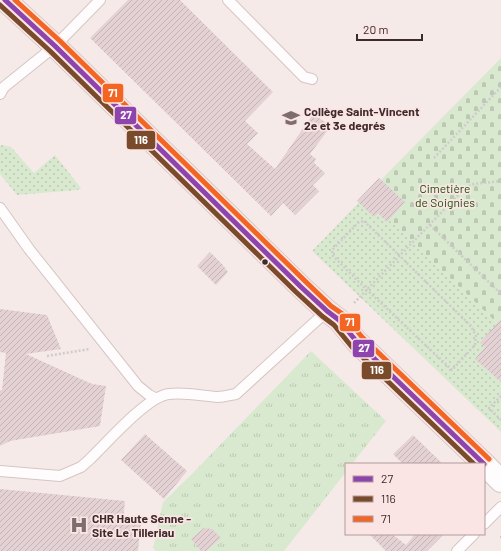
<svg xmlns="http://www.w3.org/2000/svg" width="501" height="551" font-family="Barlow,sans-serif">
	<style>
		.grass { fill: url(#grass-tufts) }
		.cemetery { fill: url(#cemetery-stones) }
		.park { fill: url(#park-dots) }
		.building { fill: url(#building-hatch) }
		.lines { fill: none; stroke-linecap: round; stroke-linejoin: round }
		.service-casing { stroke: #d4c6c5; stroke-width: 12 }
		.tertiary-casing { stroke: #d4c6c5; stroke-width: 24 }
		.path { stroke: #cfcbcb; stroke-width: 2.5; stroke-dasharray: 2 2; stroke-linecap: butt }
		.service { stroke: #fefcfc; stroke-width: 10 }
		.tertiary { stroke: #fefcfc; stroke-width: 22 }
		.bus-1-casing { stroke: #fbe5e4; stroke-width: 8 }
		.bus-2-casing { stroke: #fbe5e4; stroke-width: 8 }
		.bus-3-casing { stroke: #fbe5e4; stroke-width: 8 }
		.bus-1 { stroke: #8e44ad; stroke-width: 5 }
		.bus-2 { stroke: #7a4b2a; stroke-width: 5 }
		.bus-3 { stroke: #f26522; stroke-width: 5 }
		.bus-dot { fill: #3e2a2a; stroke: #fbe5e4; stroke-width: 1.5 }
		.labels { text-anchor: middle; dominant-baseline: central; stroke-width: 3.5; stroke-linejoin: round; paint-order: stroke }
		.poi-label { font-size: 12px; font-weight: bold; fill: #3e2a2a; stroke: #fbe5e4; text-anchor: start }
		.park-label { font-size: 12px; fill: #155005; stroke: #fbe5e4 }
		.line-badge { stroke: #fbe5e4; stroke-width: 1.5 }
		.badge-label { font-size: 11px; text-anchor: middle; font-weight: bold; fill: #fff }
	</style>
	<defs>
		<pattern id="grass-tufts" width="24" height="20" patternUnits="userSpaceOnUse"><rect width="24" height="20" fill="#d9e9cf"/><path d="M3 7l-1-3M5 7V3M7 7l1-3M15 17l-1-3M17 17v-4M19 17l1-3" fill="none" stroke="#bbc8b2"/></pattern>
		<pattern id="cemetery-stones" width="16" height="16" patternUnits="userSpaceOnUse"><rect width="16" height="16" fill="#d9e9cf"/><path d="M2 7V4a2 2 0 0 1 4 0v3zM10 15v-3a2 2 0 0 1 4 0v3z" fill="#bbc8b2"/></pattern>
		<pattern id="park-dots" width="8" height="8" patternUnits="userSpaceOnUse"><rect width="8" height="8" fill="#d9e9cf"/><path d="M2 2h.1M6 6h.1" fill="none" stroke="#bbc8b2" stroke-width="1.8" stroke-linecap="round"/></pattern>
		<pattern id="building-hatch" width="6" height="6" patternUnits="userSpaceOnUse"><rect width="6" height="6" fill="#e4d1d4"/><path d="M-1 1l2-2M0 6l6-6M5 7l2-2" fill="none" stroke="#c5b4b6"/></pattern>
	</defs>
	<rect width="100%" height="100%" fill="#f6eae9"/>
	<polygon class="grass" points="311,351 386,421 352,464 346,464 346,472 284,551 156,551 153,548 163,502 191,475"/>
	<polygon class="cemetery" points="501,58 501,327 384,215 380,216 362,199"/>
	<g class="park">
		<polygon points="2,145 11,147 34,173 55,155 81,188 78,190 17,195 0,174 0,146"/>
		<polygon points="362,199 380,216 384,215 501,327 501,432 312,251"/>
	</g>
	<g class="building">
		<polygon points="128,0 180,0 273,92 245,121 258,133 247,144 275,169 313,114 331,126 310,154 316,159 314,163 325,173 313,185 319,191 295,215 283,203 271,216 90,38"/>
		<polygon points="379,178 405,202 387,222 378,213 374,217 357,201"/>
		<polygon points="210,252 222,264 228,272 216,285 197,266"/>
		<polygon points="0,309 47,315 61,349 26,354 92,384 106,386 100,426 10,441 0,446 0,390 2,390 6,353 0,352"/>
		<polygon points="501,319 501,382 475,359 485,347 480,343"/>
		<polygon points="145,434 187,471 164,499 121,460"/>
		<polygon points="413,435 443,464 403,464 393,454"/>
		<polygon points="0,489 125,501 123,521 141,522 138,551 0,551"/>
		<polygon points="204,528 212,529 221,538 206,551 201,551 191,539"/>
		<polygon points="369,534 392,534 406,545 415,534 444,534 427,551 386,551"/>
	</g>
	<g class="lines">
		<g class="service-casing">
			<g id="service">
				<polyline points="228,0 304,77 312,79"/>
				<polyline points="0,94 4,87 55,46 100,0"/>
				<polyline points="0,208 29,249 138,386 149,395 155,398"/>
				<path d="M0 471 60 476 81 467 89 460C106 444 147 396 169 394 185 392 202 396 218 397 224 397 230 395 236 394L327 311"/>
				<polyline points="484,524 501,507"/>
				<polyline points="457,551 474,534"/>
			</g>
		</g>
		<g class="tertiary-casing">
			<g id="tertiary">
				<polyline points="5,0 55,46 301,287 327,311 339,320 357,342 484,464"/>
				<polyline points="484,464 501,481"/>
			</g>
		</g>
		<g class="path">
			<polyline points="434,158 501,87"/>
			<polygon points="364,221 471,326 476,336 475,345 452,370 367,290 333,256 332,250 359,222"/>
			<polyline points="430,225 501,294"/>
			<polyline points="354,303 466,187 474,184 501,181"/>
			<polyline points="47,356 90,349"/>
			<polyline points="501,396 489,408 501,420"/>
			<polyline points="500,537 501,537"/>
		</g>
		<use href="#service" class="service"/>
		<use href="#tertiary" class="tertiary"/>
		<g class="bus-1-casing">
			<polyline id="bus-1" points="5,0 55,46 301,287 327,311 339,320 357,342 484,464"/>
		</g>
		<g class="bus-2-casing">
			<polyline id="bus-2" points="0,5 50,51 296,292 322,316 334,325 352,347 474,464"/>
		</g>
		<g class="bus-3-casing">
			<polyline id="bus-3" points="15,0 60,41 306,282 331,306 344,315 362,337 489,459"/>
		</g>
		<use href="#bus-1" class="bus-1"/>
		<use href="#bus-2" class="bus-2"/>
		<use href="#bus-3" class="bus-3"/>
	</g>
	<defs>
		<g id="university-bare" transform="scale(1.38)"><path d="M0-5L7-2L0 1L-7-2ZM-4 1L0 2.5L4 1V4Q0 6-4 4Z" fill="#7e6d6d" stroke="#fbe5e4" stroke-width="2.5" paint-order="stroke"/></g>
		<g id="hospital-bare" transform="scale(1.38)"><path d="M-5-5h3v3.5h4V-5h3V5h-3V1.5h-4V5h-3Z" fill="#7e6d6d" stroke="#fbe5e4" stroke-width="2.5" paint-order="stroke"/></g>
	</defs>
	<g fill-rule="evenodd">
		<use href="#university-bare" x="291" y="118"/>
		<use href="#hospital-bare" x="79" y="525"/>
	</g>
	<circle class="bus-dot" cx="265" cy="262" r="3.5"/>
	<g class="labels">
		<g class="poi-label">
			<text x="304" y="111">Collège Saint-Vincent<tspan x="304" dy="14">2e et 3e degrés</tspan></text>
			<text x="92" y="518">CHR Haute Senne -<tspan x="92" dy="14">Site Le Tilleriau</tspan></text>
		</g>
		<g class="park-label">
			<text x="445" y="188">Cimetière<tspan x="445" dy="14">de Soignies</tspan></text>
		</g>
	</g>
	<g class="line-badge">
		<rect x="102" y="83" width="22" height="20" rx="4" fill="#f26522"/>
		<rect x="114" y="106" width="23" height="19" rx="4" fill="#8e44ad"/>
		<rect x="126" y="130" width="30" height="20" rx="4" fill="#7a4b2a"/>
		<rect x="339" y="313" width="22" height="19" rx="4" fill="#f26522"/>
		<rect x="352" y="339" width="23" height="19" rx="4" fill="#8e44ad"/>
		<rect x="361" y="361" width="31" height="19" rx="4" fill="#7a4b2a"/>
	</g>
	<g class="badge-label">
		<text x="113" y="97">71</text>
		<text x="126" y="119">27</text>
		<text x="141" y="144">116</text>
		<text x="350" y="326">71</text>
		<text x="364" y="352">27</text>
		<text x="377" y="374">116</text>
	</g>
	<rect x="345" y="463" width="140" height="72" fill="#fbe5e4" stroke="#af9a9a"/>
	<rect x="353" y="476" width="20" height="6" fill="#8e44ad" stroke="#af9a9a"/>
	<text x="381" y="483" font-size="12" fill="#3e2a2a">27</text>
	<rect x="353" y="496" width="20" height="6" fill="#7a4b2a" stroke="#af9a9a"/>
	<text x="381" y="503" font-size="12" fill="#3e2a2a">116</text>
	<rect x="353" y="516" width="20" height="6" fill="#f26522" stroke="#af9a9a"/>
	<text x="381" y="523" font-size="12" fill="#3e2a2a">71</text>
	<path d="M357 34v6h65v-6" fill="none" stroke="#3e2a2a" stroke-width="2"/>
	<text x="363" y="34" font-size="12" fill="#3e2a2a" stroke="#fbe5e4" stroke-width="3" paint-order="stroke">20 m</text>
</svg>
